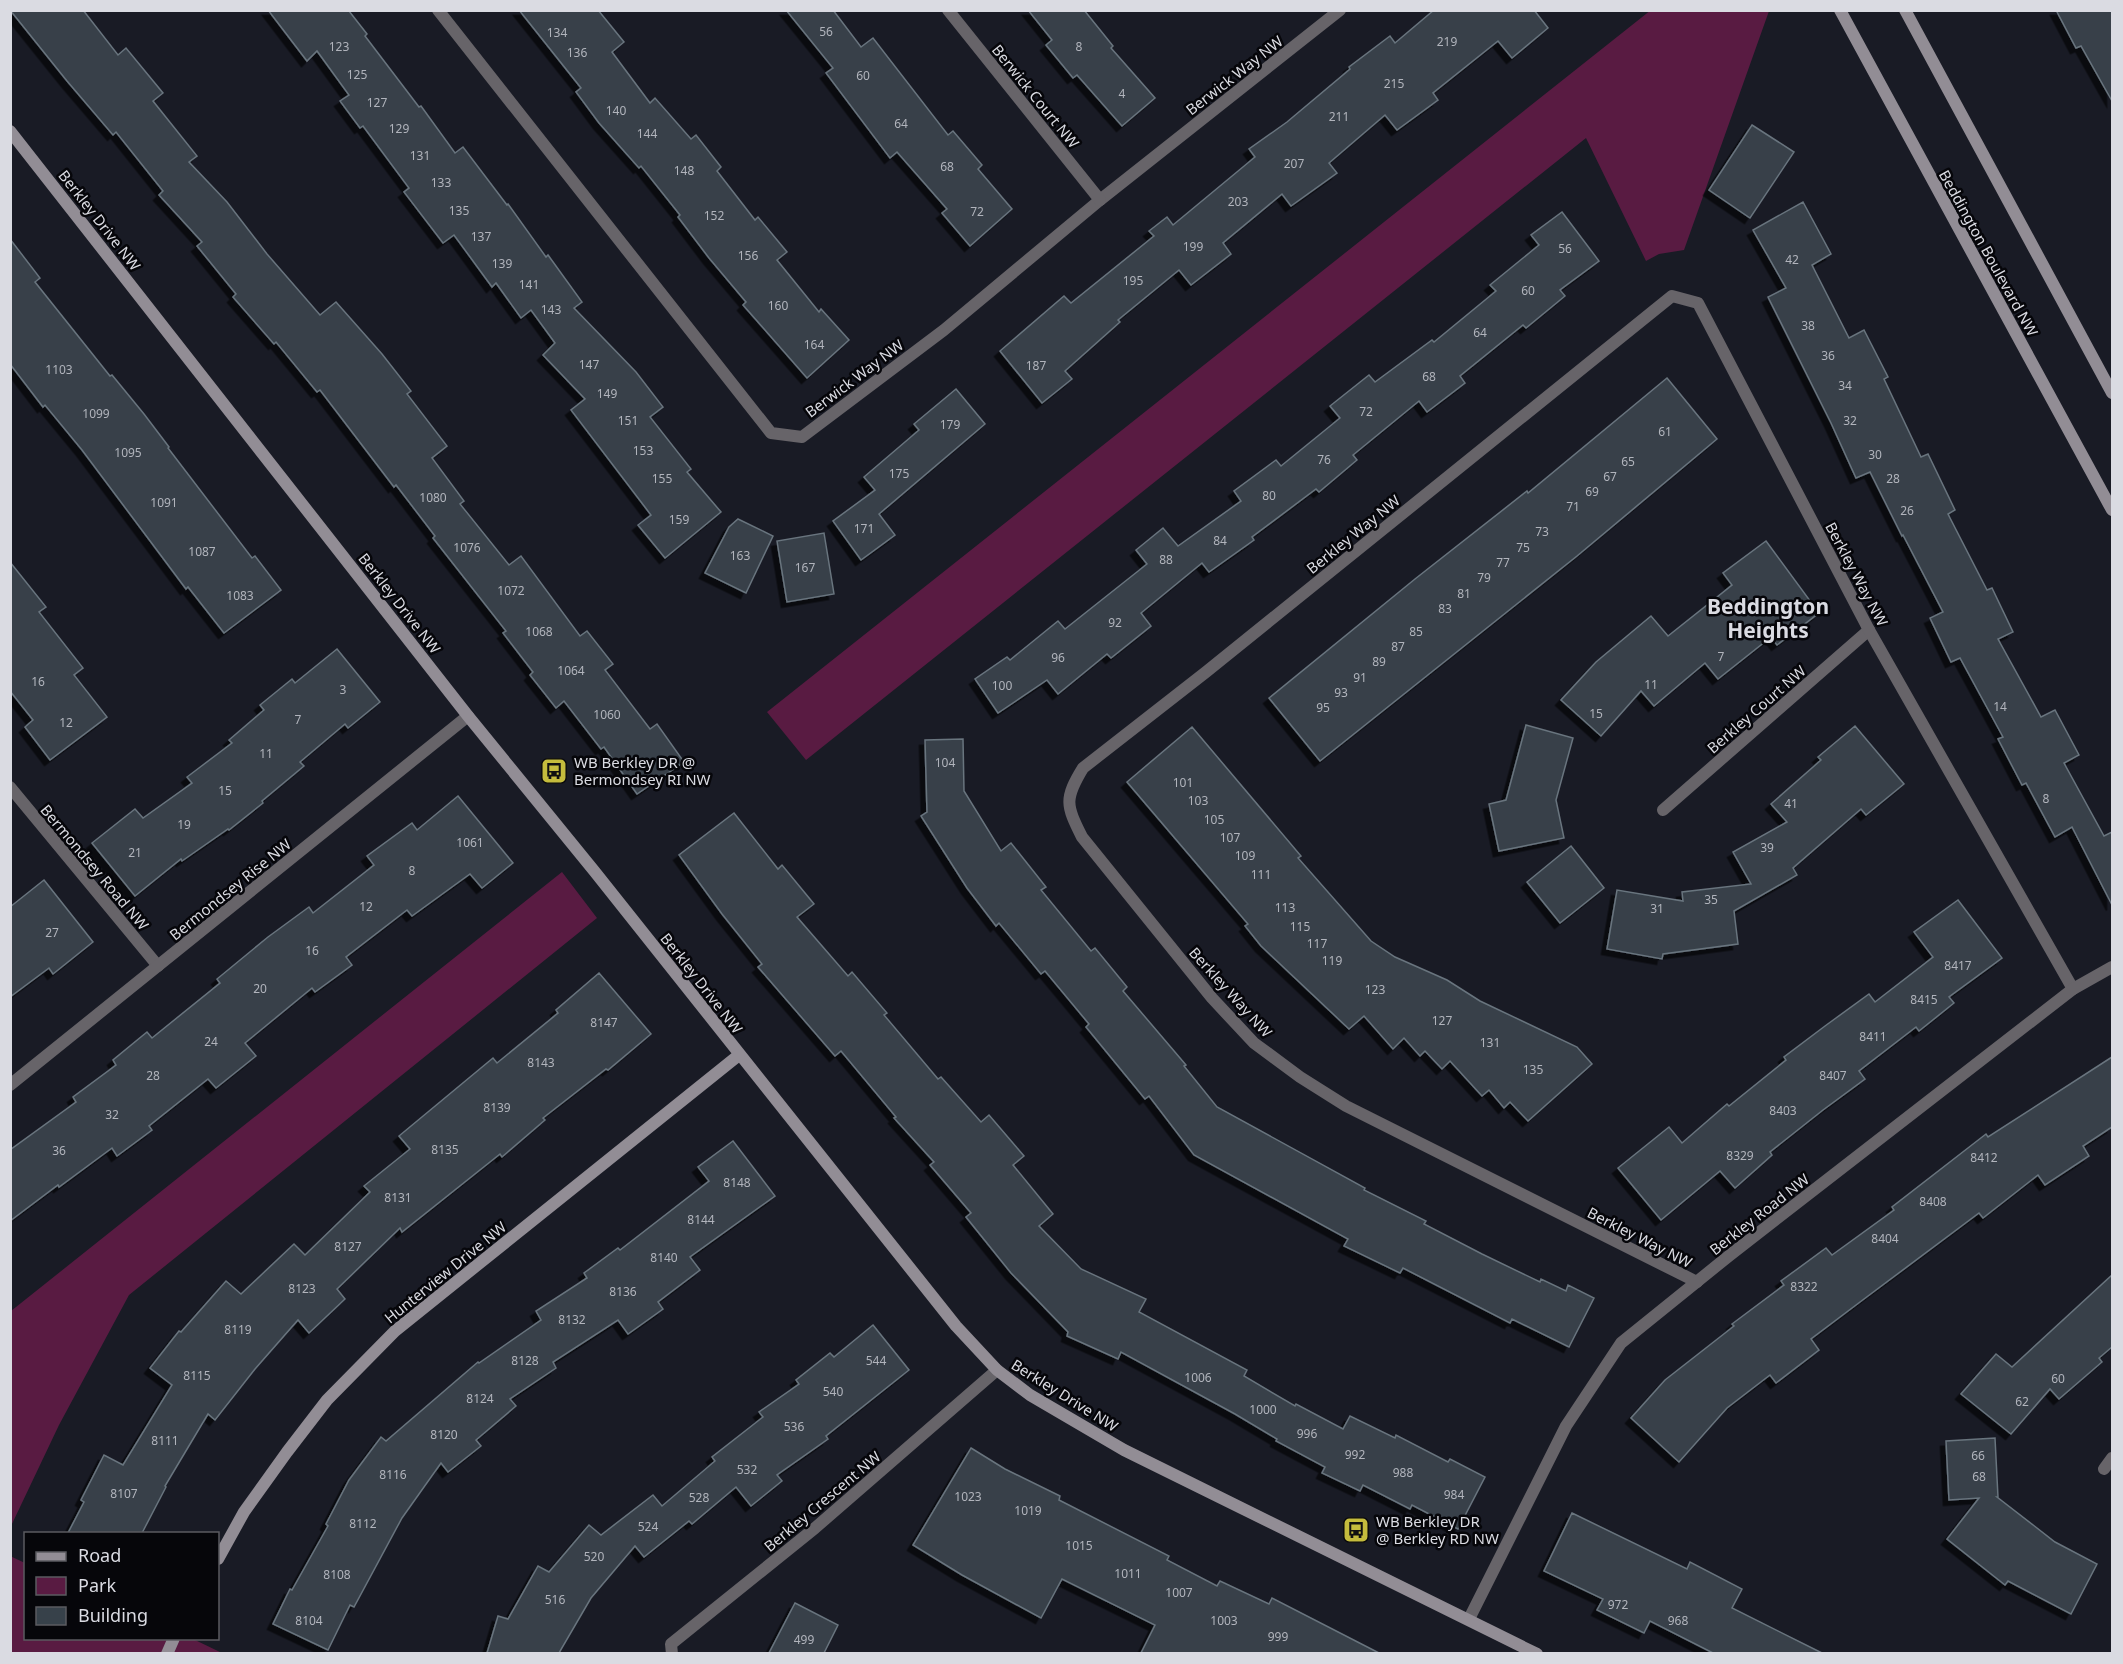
<svg xmlns="http://www.w3.org/2000/svg" width="2123" height="1664" font-family="'Noto Sans',sans-serif">
	<style>
		.green { fill: #591b42 }
		.building { fill: #37414a; stroke: #69747e; stroke-width: 1.5; filter: url(#shadow) }
		.lines { fill: none; stroke-linecap: round; stroke-linejoin: round }
		.street { stroke: #676469; stroke-width: 12 }
		.secondary { stroke: #928d95; stroke-width: 12 }
		.labels { text-anchor: middle; dominant-baseline: central; stroke-width: 5; stroke-linejoin: round; paint-order: stroke }
		.number-label { font-size: 12px; fill: #b1b4bc }
		.street-label { font-size: 15px; fill: #dadbe2; stroke: #06060a }
		.poi-label { font-size: 15px; fill: #dadbe2; stroke: #06060a; text-anchor: start }
		.district-label { font-size: 21px; font-weight: bold; fill: #dadbe2; stroke: #06060a }
	</style>
	<defs>
		<filter id="shadow"><feDropShadow dx="-5.5" dy="5.5" stdDeviation="0" flood-color="#0009"/></filter>
	</defs>
	<rect width="100%" height="100%" fill="#191b25"/>
	<g class="green">
		<polygon points="1651,10 1769,11 1684,250 1659,254 1646,261 1586,138 806,760 767,712"/>
		<polygon points="562,872 597,918 129,1295 59,1425 11,1526 11,1311"/>
		<polygon points="10,1556 25,1563 26,1638 193,1639 222,1653 11,1653"/>
	</g>
	<g class="building">
		<polygon points="10,10 83,10 118,55 126,48 163,93 153,101 197,156 189,162 227,202 267,254 320,315 336,302 382,354 411,391 407,394 447,446 432,458 464,501 460,504 509,565 521,556 580,636 587,631 613,664 605,670 650,729 657,724 684,762 637,794 604,747 601,749 564,701 556,708 530,675 533,672 503,633 506,631 433,538 435,536 396,485 394,487 320,390 317,392 276,342 274,344 233,297 236,294 197,246 202,242 159,195 163,191 116,132 113,135 67,81"/>
		<polygon points="268,10 349,11 367,34 365,36 419,107 421,106 455,153 463,147 507,205 508,204 546,257 548,255 582,302 574,308 636,372 663,407 650,417 691,469 687,472 721,512 665,558 638,525 651,515 571,410 585,399 543,355 555,343 531,310 521,318 496,283 492,287 454,235 443,243 404,192 409,188 363,126 360,128 340,101 349,95 317,51 307,61"/>
		<polygon points="519,10 598,10 624,42 612,52 650,103 655,98 691,139 696,135 721,167 717,171 755,220 758,217 787,252 777,260 819,312 821,309 849,340 807,378 743,305 746,302 709,258 678,217 680,215 641,166 639,168 599,123 576,92 581,88"/>
		<polygon points="786,10 833,10 861,47 873,38 948,135 953,131 982,165 978,169 1012,209 970,246 942,213 947,209 897,152 890,158 826,73 833,68"/>
		<polygon points="1028,10 1084,10 1113,46 1111,48 1155,98 1122,126 1077,75 1073,78 1046,45 1052,40"/>
		<polygon points="1434,10 1534,10 1548,28 1512,58 1498,41 1433,93 1438,100 1397,130 1385,115 1329,163 1337,173 1291,206 1282,194 1223,243 1231,254 1191,285 1179,270 1118,320 1120,322 1065,371 1072,379 1042,403 1000,351 1064,296 1071,303 1154,236 1149,231 1167,217 1173,225 1255,157 1249,149 1287,122 1350,69 1349,67 1390,36 1395,43"/>
		<polygon points="2056,10 2112,10 2112,101 2081,46 2076,48"/>
		<polygon points="1752,125 1794,152 1750,218 1709,190"/>
		<polygon points="1803,202 1831,254 1812,265 1849,338 1864,330 1888,377 1884,379 1921,457 1928,454 1955,510 1948,514 1987,590 1992,588 2013,632 1998,639 2041,717 2055,710 2079,755 2064,763 2104,836 2112,832 2112,905 2072,827 2055,837 2026,783 2022,785 1998,739 2003,737 1960,658 1951,662 1930,618 1943,612 1903,535 1902,536 1870,472 1856,478 1831,423 1768,297 1786,288 1753,230"/>
		<polygon points="1562,212 1599,261 1560,290 1565,296 1526,328 1523,325 1460,376 1465,383 1427,412 1419,401 1353,455 1357,460 1319,492 1316,489 1252,537 1254,540 1209,572 1202,563 1141,613 1151,626 1111,658 1107,654 1058,694 1047,680 998,713 975,679 1007,657 1010,660 1058,621 1065,629 1147,564 1136,550 1163,528 1178,546 1241,501 1234,491 1276,460 1281,466 1340,418 1330,406 1369,375 1375,382 1432,340 1434,342 1496,291 1490,285 1539,245 1531,235"/>
		<polygon points="10,239 40,278 35,282 110,376 112,375 144,414 169,447 168,448 252,558 255,556 281,590 224,633 188,587 186,589 82,450 45,405 43,407 10,364"/>
		<polygon points="1667,378 1717,439 1577,556 1320,761 1269,698 1415,579 1527,491 1528,493"/>
		<polygon points="956,389 985,424 879,514 895,535 861,560 833,521 875,490 864,477 919,430 914,424"/>
		<polygon points="738,519 773,536 746,593 705,573 729,527"/>
		<polygon points="824,533 834,594 787,602 777,541"/>
		<polygon points="1766,541 1819,613 1777,645 1771,637 1718,679 1705,663 1654,706 1641,691 1601,736 1561,700 1596,662 1651,616 1668,636 1732,585 1723,573"/>
		<polygon points="10,562 46,607 39,612 83,668 74,675 107,717 50,760 25,727 33,720 10,691"/>
		<polygon points="337,649 380,702 348,728 345,724 300,762 304,766 262,801 263,803 229,830 228,829 182,861 181,859 135,896 92,843 135,809 143,818 192,783 187,777 232,743 229,740 264,710 260,705 292,679 295,683"/>
		<polygon points="1526,725 1573,738 1556,800 1564,838 1499,851 1489,804 1506,800"/>
		<polygon points="1855,726 1904,784 1866,815 1861,809 1793,868 1797,875 1734,911 1738,944 1663,954 1662,959 1607,949 1617,890 1683,901 1682,892 1751,884 1733,852 1787,822 1771,804 1821,760 1818,757"/>
		<polygon points="1192,727 1301,856 1298,858 1371,941 1395,957 1447,980 1480,1001 1577,1047 1592,1064 1528,1121 1510,1102 1504,1108 1489,1090 1482,1096 1450,1061 1442,1069 1425,1051 1420,1056 1404,1038 1393,1049 1364,1016 1349,1029 1261,946 1245,926 1248,924 1127,782"/>
		<polygon points="963,739 964,791 1001,851 1011,843 1046,887 1041,890 1091,951 1095,948 1127,987 1123,991 1186,1065 1184,1066 1217,1107 1365,1188 1364,1190 1426,1221 1424,1224 1482,1254 1540,1282 1541,1279 1566,1291 1568,1285 1594,1298 1569,1347 1512,1319 1510,1323 1403,1268 1400,1273 1344,1246 1348,1239 1194,1155 1149,1096 1145,1099 1086,1027 1089,1024 1045,971 1041,974 999,923 996,926 967,888 921,816 927,812 925,740"/>
		<polygon points="458,796 513,863 482,888 470,874 412,916 407,910 346,957 352,965 315,992 312,988 245,1043 256,1056 216,1088 208,1079 149,1126 152,1130 117,1156 112,1148 59,1187 58,1185 10,1221 10,1150 76,1102 73,1097 116,1065 113,1060 147,1032 152,1038 220,983 217,979 268,937 309,907 313,913 374,865 367,856 412,823 417,830"/>
		<polygon points="734,813 778,869 782,865 814,904 797,917 848,976 852,972 887,1013 884,1015 938,1079 941,1077 981,1122 989,1115 1024,1156 1013,1165 1053,1214 1039,1226 1081,1269 1146,1299 1139,1312 1247,1370 1244,1376 1295,1406 1296,1404 1343,1429 1350,1416 1395,1438 1396,1435 1448,1462 1450,1459 1485,1477 1458,1529 1412,1505 1410,1509 1363,1485 1360,1491 1322,1473 1325,1467 1276,1441 1277,1439 1235,1414 1121,1352 1118,1359 1067,1336 1068,1332 1011,1273 966,1217 971,1213 930,1165 934,1162 894,1118 896,1117 841,1051 835,1056 758,967 762,964 722,914 679,855"/>
		<polygon points="1571,846 1604,888 1560,923 1527,882"/>
		<polygon points="44,880 93,942 53,974 49,968 10,997 10,907"/>
		<polygon points="1958,900 2002,958 1949,997 1954,1003 1919,1031 1916,1027 1859,1071 1865,1079 1823,1110 1770,1152 1772,1155 1735,1188 1720,1171 1661,1220 1618,1168 1669,1127 1682,1143 1727,1104 1729,1106 1786,1060 1784,1057 1825,1026 1869,994 1875,1002 1933,957 1914,932"/>
		<polygon points="599,973 651,1034 608,1070 606,1069 543,1118 545,1120 502,1157 500,1154 402,1232 400,1228 337,1289 345,1299 309,1333 298,1320 255,1369 215,1420 208,1414 165,1486 166,1487 142,1533 68,1533 84,1502 81,1500 104,1455 123,1465 172,1385 150,1368 179,1331 181,1332 226,1281 241,1294 294,1244 305,1255 370,1192 364,1186 410,1149 399,1136 493,1058 497,1063 558,1013 556,1010"/>
		<polygon points="2112,1057 2112,1127 2083,1146 2089,1156 2045,1185 2038,1175 1983,1218 1979,1213 1864,1299 1811,1339 1819,1350 1776,1383 1770,1375 1727,1408 1679,1462 1631,1418 1665,1380 1734,1326 1732,1324 1784,1285 1781,1281 1826,1248 1832,1255 1894,1210 1892,1207 1986,1134 1988,1137"/>
		<polygon points="733,1141 775,1196 690,1257 700,1270 658,1302 663,1309 628,1334 618,1320 553,1362 556,1368 510,1399 516,1406 476,1440 481,1446 448,1472 441,1463 402,1518 354,1607 350,1605 328,1650 273,1624 290,1589 292,1590 328,1526 326,1524 349,1480 381,1437 386,1441 478,1362 479,1363 541,1320 536,1311 587,1278 584,1273 618,1248 620,1250 709,1181 698,1167"/>
		<polygon points="2112,1275 2112,1347 2099,1358 2102,1362 2059,1399 2050,1389 2011,1434 1961,1394 1996,1354 2012,1367"/>
		<polygon points="873,1325 909,1370 826,1436 828,1439 777,1475 782,1481 751,1506 736,1487 692,1524 689,1521 644,1557 635,1546 591,1598 559,1653 487,1653 498,1616 508,1619 538,1566 549,1572 589,1525 601,1535 653,1495 662,1506 715,1461 712,1457 763,1417 759,1412 799,1384 796,1380 830,1353 834,1357"/>
		<polygon points="1995,1438 1998,1497 1997,1497 2055,1542 2097,1564 2071,1614 2008,1581 2005,1585 1947,1539 1979,1498 1949,1500 1946,1441"/>
		<polygon points="971,1448 1005,1469 1060,1496 1059,1500 1169,1556 1167,1560 1217,1586 1220,1581 1269,1604 1272,1598 1379,1653 1141,1653 1155,1625 1062,1579 1041,1618 962,1575 913,1545"/>
		<polygon points="1572,1513 1687,1569 1690,1562 1742,1589 1732,1608 1822,1653 1713,1653 1650,1621 1644,1633 1597,1610 1603,1599 1544,1571"/>
		<polygon points="795,1603 838,1625 824,1653 769,1653"/>
	</g>
	<g class="lines">
		<g class="street">
			<polyline points="438,10 771,433 802,437 944,330 1100,200 1340,10"/>
			<polyline points="948,10 1100,200"/>
			<polyline points="10,787 158,966"/>
			<polyline points="1663,810 1869,630"/>
			<polyline points="10,1085 468,716"/>
			<path d="M1697 1282 1346 1106 1300 1077 1254 1043 1212 998 1082 837C1066 805 1064 799 1083 768L1206 672 1672 296 1698 303 1869 630 2073 989"/>
			<polyline points="2104,1469 2112,1458"/>
			<polyline points="1469,1619 1566,1426 1621,1343 1730,1255 2073,989 2112,967"/>
			<polyline points="672,1654 671,1644 815,1528 997,1370"/>
		</g>
		<g class="secondary">
			<polyline points="1840,10 2112,510"/>
			<polyline points="1905,10 2112,393"/>
			<polyline points="10,131 468,716 595,872 956,1326 997,1370 1030,1395 1124,1450 1537,1654"/>
			<polyline points="218,1559 244,1512 287,1452 327,1400 395,1331 739,1055"/>
			<polyline points="167,1654 174,1638"/>
		</g>
	</g>
	<defs>
		<g id="bus-square" transform="scale(1.35)"><rect x="-9" y="-9" width="18" height="18" rx="4" fill="#c5bc3d" stroke="#06060a"/><path d="M-5-6H5V4H4V6H2V4H-2V6H-4V4H-5ZM-3.5-4V0h7V-4ZM-3.5 1.2v1.5H-2V1.2ZM2 1.2v1.5H3.5V1.2Z" fill="#111"/></g>
	</defs>
	<g fill-rule="evenodd">
		<use href="#bus-square" x="554" y="771"/>
		<use href="#bus-square" x="1356" y="1530"/>
	</g>
	<g class="labels">
		<g class="number-label">
			<text x="826" y="31">56</text>
			<text x="557" y="32">134</text>
			<text x="1447" y="41">219</text>
			<text x="339" y="46">123</text>
			<text x="1079" y="46">8</text>
			<text x="577" y="52">136</text>
			<text x="357" y="74">125</text>
			<text x="863" y="75">60</text>
			<text x="1394" y="83">215</text>
			<text x="1122" y="93">4</text>
			<text x="377" y="102">127</text>
			<text x="616" y="110">140</text>
			<text x="1339" y="116">211</text>
			<text x="901" y="123">64</text>
			<text x="399" y="128">129</text>
			<text x="647" y="133">144</text>
			<text x="420" y="155">131</text>
			<text x="1294" y="163">207</text>
			<text x="947" y="166">68</text>
			<text x="684" y="170">148</text>
			<text x="441" y="182">133</text>
			<text x="1238" y="201">203</text>
			<text x="459" y="210">135</text>
			<text x="977" y="211">72</text>
			<text x="714" y="215">152</text>
			<text x="481" y="236">137</text>
			<text x="1193" y="246">199</text>
			<text x="1565" y="248">56</text>
			<text x="748" y="255">156</text>
			<text x="1792" y="259">42</text>
			<text x="502" y="263">139</text>
			<text x="1133" y="280">195</text>
			<text x="529" y="284">141</text>
			<text x="1528" y="290">60</text>
			<text x="778" y="305">160</text>
			<text x="551" y="309">143</text>
			<text x="1808" y="325">38</text>
			<text x="1480" y="332">64</text>
			<text x="814" y="344">164</text>
			<text x="1828" y="355">36</text>
			<text x="589" y="364">147</text>
			<text x="1036" y="365">187</text>
			<text x="59" y="369">1103</text>
			<text x="1429" y="376">68</text>
			<text x="1845" y="385">34</text>
			<text x="607" y="393">149</text>
			<text x="1366" y="411">72</text>
			<text x="96" y="413">1099</text>
			<text x="628" y="420">151</text>
			<text x="1850" y="420">32</text>
			<text x="950" y="424">179</text>
			<text x="1665" y="431">61</text>
			<text x="643" y="450">153</text>
			<text x="128" y="452">1095</text>
			<text x="1875" y="454">30</text>
			<text x="1324" y="459">76</text>
			<text x="1628" y="461">65</text>
			<text x="899" y="473">175</text>
			<text x="1610" y="476">67</text>
			<text x="662" y="478">155</text>
			<text x="1893" y="478">28</text>
			<text x="1592" y="491">69</text>
			<text x="1269" y="495">80</text>
			<text x="433" y="497">1080</text>
			<text x="164" y="502">1091</text>
			<text x="1573" y="506">71</text>
			<text x="1907" y="510">26</text>
			<text x="679" y="519">159</text>
			<text x="864" y="528">171</text>
			<text x="1542" y="531">73</text>
			<text x="1220" y="540">84</text>
			<text x="467" y="547">1076</text>
			<text x="1523" y="547">75</text>
			<text x="202" y="551">1087</text>
			<text x="740" y="555">163</text>
			<text x="1166" y="559">88</text>
			<text x="1503" y="562">77</text>
			<text x="805" y="567">167</text>
			<text x="1484" y="577">79</text>
			<text x="511" y="590">1072</text>
			<text x="1464" y="593">81</text>
			<text x="240" y="595">1083</text>
			<text x="1445" y="608">83</text>
			<text x="1115" y="622">92</text>
			<text x="539" y="631">1068</text>
			<text x="1416" y="631">85</text>
			<text x="1398" y="646">87</text>
			<text x="1721" y="656">7</text>
			<text x="1058" y="657">96</text>
			<text x="1379" y="661">89</text>
			<text x="571" y="670">1064</text>
			<text x="1360" y="677">91</text>
			<text x="38" y="681">16</text>
			<text x="1651" y="684">11</text>
			<text x="1002" y="685">100</text>
			<text x="343" y="689">3</text>
			<text x="1341" y="692">93</text>
			<text x="2000" y="706">14</text>
			<text x="1323" y="707">95</text>
			<text x="1596" y="713">15</text>
			<text x="607" y="714">1060</text>
			<text x="298" y="719">7</text>
			<text x="66" y="722">12</text>
			<text x="266" y="753">11</text>
			<text x="945" y="762">104</text>
			<text x="1183" y="782">101</text>
			<text x="225" y="790">15</text>
			<text x="2046" y="798">8</text>
			<text x="1198" y="800">103</text>
			<text x="1791" y="803">41</text>
			<text x="1214" y="819">105</text>
			<text x="184" y="824">19</text>
			<text x="1230" y="837">107</text>
			<text x="470" y="842">1061</text>
			<text x="1767" y="847">39</text>
			<text x="135" y="852">21</text>
			<text x="1245" y="855">109</text>
			<text x="412" y="870">8</text>
			<text x="1261" y="874">111</text>
			<text x="1711" y="899">35</text>
			<text x="366" y="906">12</text>
			<text x="1285" y="907">113</text>
			<text x="1657" y="908">31</text>
			<text x="1300" y="926">115</text>
			<text x="52" y="932">27</text>
			<text x="1317" y="943">117</text>
			<text x="312" y="950">16</text>
			<text x="1332" y="960">119</text>
			<text x="1958" y="965">8417</text>
			<text x="260" y="988">20</text>
			<text x="1375" y="989">123</text>
			<text x="1924" y="999">8415</text>
			<text x="1442" y="1020">127</text>
			<text x="604" y="1022">8147</text>
			<text x="1873" y="1036">8411</text>
			<text x="211" y="1041">24</text>
			<text x="1490" y="1042">131</text>
			<text x="541" y="1062">8143</text>
			<text x="1533" y="1069">135</text>
			<text x="153" y="1075">28</text>
			<text x="1833" y="1075">8407</text>
			<text x="497" y="1107">8139</text>
			<text x="1783" y="1110">8403</text>
			<text x="112" y="1114">32</text>
			<text x="445" y="1149">8135</text>
			<text x="59" y="1150">36</text>
			<text x="1740" y="1155">8329</text>
			<text x="1984" y="1157">8412</text>
			<text x="737" y="1182">8148</text>
			<text x="398" y="1197">8131</text>
			<text x="1933" y="1201">8408</text>
			<text x="701" y="1219">8144</text>
			<text x="1885" y="1238">8404</text>
			<text x="348" y="1246">8127</text>
			<text x="664" y="1257">8140</text>
			<text x="1804" y="1286">8322</text>
			<text x="302" y="1288">8123</text>
			<text x="623" y="1291">8136</text>
			<text x="572" y="1319">8132</text>
			<text x="238" y="1329">8119</text>
			<text x="525" y="1360">8128</text>
			<text x="876" y="1360">544</text>
			<text x="197" y="1375">8115</text>
			<text x="1198" y="1377">1006</text>
			<text x="2058" y="1378">60</text>
			<text x="833" y="1391">540</text>
			<text x="480" y="1398">8124</text>
			<text x="2022" y="1401">62</text>
			<text x="1263" y="1409">1000</text>
			<text x="794" y="1426">536</text>
			<text x="1307" y="1433">996</text>
			<text x="444" y="1434">8120</text>
			<text x="165" y="1440">8111</text>
			<text x="1355" y="1454">992</text>
			<text x="1978" y="1455">66</text>
			<text x="747" y="1469">532</text>
			<text x="1403" y="1472">988</text>
			<text x="393" y="1474">8116</text>
			<text x="1979" y="1476">68</text>
			<text x="124" y="1493">8107</text>
			<text x="1454" y="1494">984</text>
			<text x="968" y="1496">1023</text>
			<text x="699" y="1497">528</text>
			<text x="1028" y="1510">1019</text>
			<text x="363" y="1523">8112</text>
			<text x="648" y="1526">524</text>
			<text x="1079" y="1545">1015</text>
			<text x="594" y="1556">520</text>
			<text x="1128" y="1573">1011</text>
			<text x="337" y="1574">8108</text>
			<text x="1179" y="1592">1007</text>
			<text x="555" y="1599">516</text>
			<text x="1618" y="1604">972</text>
			<text x="309" y="1620">8104</text>
			<text x="1224" y="1620">1003</text>
			<text x="1678" y="1620">968</text>
			<text x="1278" y="1636">999</text>
			<text x="804" y="1639">499</text>
		</g>
		<g class="street-label">
			<text transform="translate(1234 75) rotate(-38)">Berwick Way NW</text>
			<text transform="translate(1036 96) rotate(51)">Berwick Court NW</text>
			<text transform="translate(100 220) rotate(52)">Berkley Drive NW</text>
			<text transform="translate(1989 253) rotate(61)">Beddington Boulevard NW</text>
			<text transform="translate(854 378) rotate(-37)">Berwick Way NW</text>
			<text transform="translate(1353 534) rotate(-39)">Berkley Way NW</text>
			<text transform="translate(1857 574) rotate(62)">Berkley Way NW</text>
			<text transform="translate(400 603) rotate(52)">Berkley Drive NW</text>
			<text transform="translate(1756 709) rotate(-41)">Berkley Court NW</text>
			<text transform="translate(95 867) rotate(50)">Bermondsey Road NW</text>
			<text transform="translate(230 889) rotate(-39)">Bermondsey Rise NW</text>
			<text transform="translate(702 983) rotate(52)">Berkley Drive NW</text>
			<text transform="translate(1231 992) rotate(48)">Berkley Way NW</text>
			<text transform="translate(1759 1214) rotate(-38)">Berkley Road NW</text>
			<text transform="translate(1640 1237) rotate(27)">Berkley Way NW</text>
			<text transform="translate(445 1272) rotate(-39)">Hunterview Drive NW</text>
			<text transform="translate(1065 1395) rotate(32)">Berkley Drive NW</text>
			<text transform="translate(822 1501) rotate(-40)">Berkley Crescent NW</text>
		</g>
		<g class="poi-label">
			<text x="574" y="762">WB Berkley DR @<tspan x="574" dy="17">Bermondsey RI NW</tspan></text>
			<text x="1376" y="1521">WB Berkley DR<tspan x="1376" dy="17">@ Berkley RD NW</tspan></text>
		</g>
		<g class="district-label">
			<text x="1768" y="606">Beddington<tspan x="1768" dy="24">Heights</tspan></text>
		</g>
	</g>
	<rect width="2123" height="1664" fill="none" stroke="#dadbe2" stroke-width="24"/>
	<rect x="24" y="1532" width="195" height="108" fill="#06060a" stroke="#5b5b60" stroke-width="1.5"/>
	<rect x="36" y="1552" width="30" height="9" fill="#928d95" stroke="#5b5b60" stroke-width="1.5"/>
	<text x="78" y="1562" font-size="18" fill="#dadbe2">Road</text>
	<rect x="36" y="1577" width="30" height="18" fill="#591b42" stroke="#5b5b60" stroke-width="1.5"/>
	<text x="78" y="1592" font-size="18" fill="#dadbe2">Park</text>
	<rect x="36" y="1607" width="30" height="18" fill="#37414a" stroke="#5b5b60" stroke-width="1.5"/>
	<text x="78" y="1622" font-size="18" fill="#dadbe2">Building</text>
</svg>
